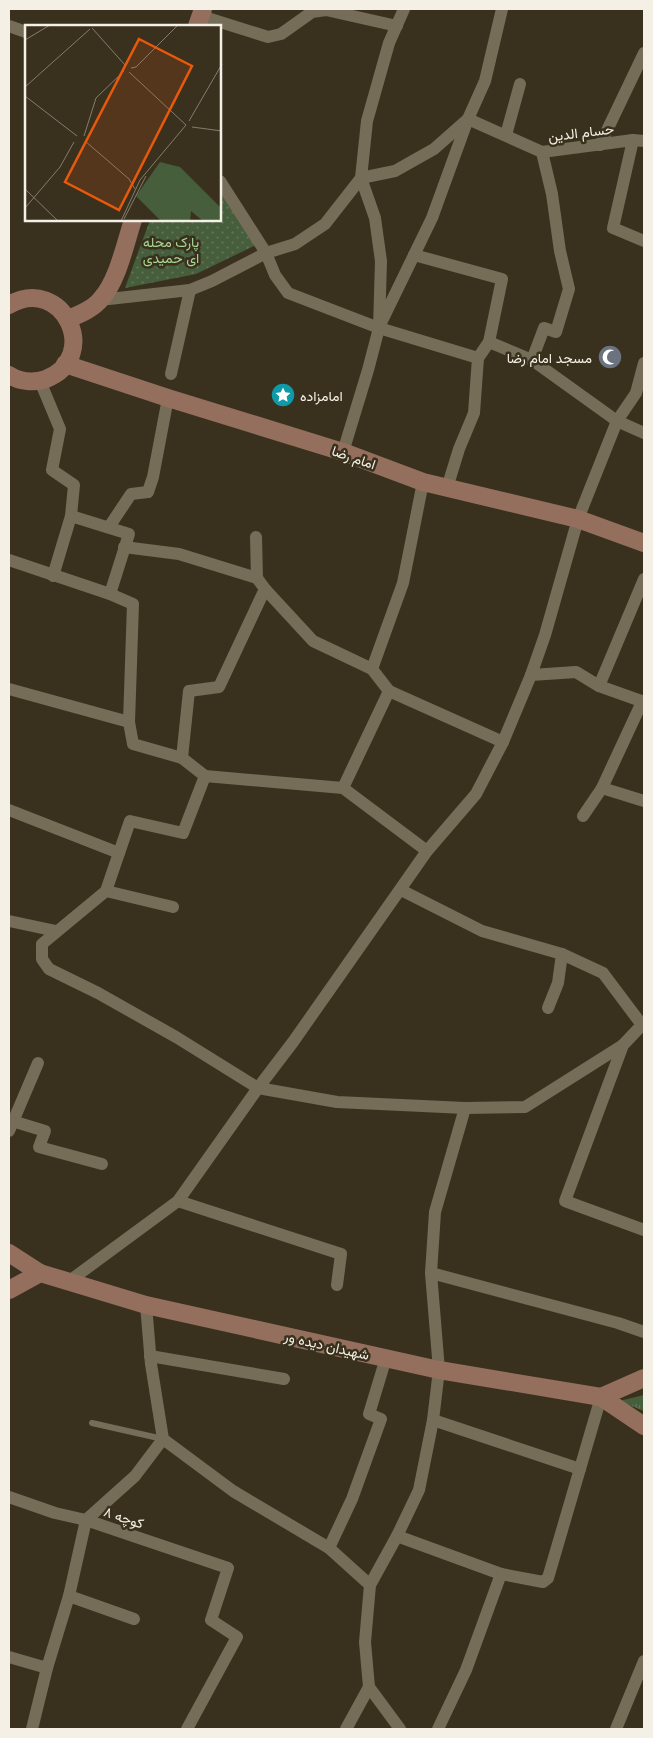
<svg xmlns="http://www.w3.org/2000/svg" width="653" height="1738" font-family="'Open Sans',Vazirmatn,sans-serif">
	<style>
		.grass { fill: url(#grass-tufts) }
		.park { fill: url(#park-dots) }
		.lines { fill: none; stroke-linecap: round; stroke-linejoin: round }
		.lane { stroke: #766d58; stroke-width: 6 }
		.street { stroke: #766d58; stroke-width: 12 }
		.secondary { stroke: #946f5e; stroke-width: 18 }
		.labels { text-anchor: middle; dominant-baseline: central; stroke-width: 5; stroke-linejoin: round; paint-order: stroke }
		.street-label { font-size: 14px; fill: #f5f0e5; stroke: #39311e }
		.park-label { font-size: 14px; fill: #a7d593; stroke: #39311e }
		.poi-label { font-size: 14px; fill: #f5f0e5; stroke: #39311e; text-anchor: end }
		.inset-road { fill: none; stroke: #847d6e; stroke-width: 1 }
		.view { fill: #e8590c; fill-opacity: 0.15; stroke: #e8590c; stroke-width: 2.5 }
		.inset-edge { fill: none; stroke: #f5f0e5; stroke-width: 2.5 }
	</style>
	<defs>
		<pattern id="grass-tufts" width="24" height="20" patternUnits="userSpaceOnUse" patternTransform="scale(1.25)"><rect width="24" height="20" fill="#465e3c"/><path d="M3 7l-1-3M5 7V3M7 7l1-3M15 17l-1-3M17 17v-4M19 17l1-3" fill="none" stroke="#617558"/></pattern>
		<pattern id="park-dots" width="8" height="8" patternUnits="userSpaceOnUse" patternTransform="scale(1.25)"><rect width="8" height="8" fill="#465e3c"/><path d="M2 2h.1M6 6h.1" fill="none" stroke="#617558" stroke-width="1.8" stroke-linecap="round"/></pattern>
	</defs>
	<rect width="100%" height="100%" fill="#39311e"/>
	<polygon class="grass" points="644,1395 644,1411 619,1401"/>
	<polygon class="park" points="220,188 256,245 196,274 125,288 150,220 220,220"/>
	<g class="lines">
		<polyline class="lane" points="92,1423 163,1439"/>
		<g class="street">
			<polyline points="201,16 268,37 281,34 312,12 326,10 397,26"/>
			<polyline points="9,26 26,32"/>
			<polyline points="506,135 520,84"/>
			<polyline points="633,140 613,228 644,241"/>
			<polyline points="600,145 644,53"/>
			<polyline points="542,152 552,194 560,251 569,289 556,332 544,328 532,360 617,421 644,433"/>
			<polyline points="414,255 502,279 489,342 478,358"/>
			<polyline points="100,300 190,290 212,281 266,253 220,181"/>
			<polyline points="381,323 432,218 468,119 485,81 502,9"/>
			<polyline points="379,328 381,261 375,218 361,178 395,171 434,149 468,119 542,152 633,140 644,141"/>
			<polyline points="379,328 478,358 474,413 459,449 447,488"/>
			<polyline points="489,342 532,360"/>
			<polyline points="171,374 190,290"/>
			<polyline points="40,381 60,429 52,470 74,485 71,516 53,576"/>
			<polyline points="343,452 368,370 379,328 288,293 275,275 266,253 295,244 325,224 361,178 367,121 389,43 404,9"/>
			<polyline points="71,516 129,534 110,594"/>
			<polyline points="109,527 131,494 148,492 153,477 168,398"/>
			<polyline points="256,537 257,578 265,589 313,641 372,669 389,691 503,742"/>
			<polyline points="124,547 179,554 257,578"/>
			<polyline points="9,560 110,594 133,604 129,722 133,744 182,758 205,776"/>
			<polyline points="372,669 403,583 423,482"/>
			<polyline points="531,675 576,672 599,686 644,702"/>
			<polyline points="599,686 644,579"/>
			<polyline points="9,689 129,722"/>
			<polyline points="182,758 189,691 219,687 265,589"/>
			<polyline points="343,788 389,691"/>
			<polyline points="602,788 644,801"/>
			<polyline points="9,810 119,853"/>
			<polyline points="583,816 602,788 642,702"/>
			<polyline points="427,851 343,788 205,776 183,833 130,821 106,891 42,944 42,959 49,969 98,993 176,1037 258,1088 337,1102 465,1108"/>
			<polyline points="401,890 482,931 562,954 603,973 642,1025 644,1023"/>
			<polyline points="106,891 173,907"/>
			<polyline points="9,921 56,931"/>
			<polyline points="548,1008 558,983 562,954"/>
			<polyline points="623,1045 565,1201 644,1230"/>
			<polyline points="9,1120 45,1131 39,1147 102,1164"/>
			<polyline points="9,1131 38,1063"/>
			<polyline points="178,1201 341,1254 337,1285"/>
			<polyline points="431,1273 618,1323 644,1332"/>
			<polyline points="68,1282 178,1201 258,1088 293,1042 427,851 476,794 503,742 531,675 545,635 578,519 617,421 636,393 644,363"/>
			<polyline points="146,1305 151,1364 163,1439 233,1491 329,1548 370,1585 365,1642 369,1687 400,1729"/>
			<polyline points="150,1356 284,1379"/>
			<polyline points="433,1420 580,1469"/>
			<polyline points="9,1497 55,1513 86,1520 228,1568 211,1620 237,1637 187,1729"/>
			<polyline points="397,1536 501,1574 543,1582 548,1578 601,1397"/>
			<polyline points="329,1548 352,1499 381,1419 369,1414 386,1358"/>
			<polyline points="370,1585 397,1536 419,1490 433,1420 439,1370 431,1273 435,1212 465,1108 525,1107 623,1045 642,1025"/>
			<polyline points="69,1596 134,1619"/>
			<polyline points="9,1657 47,1668"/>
			<polyline points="32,1729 47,1668 69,1596 86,1520 135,1476 163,1439"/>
			<polyline points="346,1729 369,1687"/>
			<polyline points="438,1729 466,1670 501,1574"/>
			<polyline points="616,1729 644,1661"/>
		</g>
		<g class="secondary">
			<polyline points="197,26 203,9"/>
			<path d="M9 305C63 274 102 357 46 379 34 383 20 382 9 375"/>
			<path d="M68 319C80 314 93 309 101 299 118 280 125 244 133 220"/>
			<polyline points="65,364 168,398 343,452 423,482 578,519 644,543"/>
			<polyline points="9,1253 40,1273 146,1305 439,1370 601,1397 644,1426"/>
			<polyline points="9,1290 40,1273"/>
			<polyline points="601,1397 644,1378"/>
		</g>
	</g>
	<defs>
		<g id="mosque-disc" transform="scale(1.25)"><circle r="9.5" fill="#6b7280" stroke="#39311e"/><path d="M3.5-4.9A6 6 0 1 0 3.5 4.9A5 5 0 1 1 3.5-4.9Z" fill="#fff"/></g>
		<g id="sight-disc" transform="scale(1.25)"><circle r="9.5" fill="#0f9aa8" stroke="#39311e"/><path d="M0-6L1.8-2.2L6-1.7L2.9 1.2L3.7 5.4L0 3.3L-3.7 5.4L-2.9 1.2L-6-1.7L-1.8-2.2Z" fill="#fff"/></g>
	</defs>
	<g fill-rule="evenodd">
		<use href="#mosque-disc" x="610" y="357"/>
		<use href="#sight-disc" x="283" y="395"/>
	</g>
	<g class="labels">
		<g class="street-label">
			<text transform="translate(581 132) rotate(-7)">حسام الدین</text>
			<text transform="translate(354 457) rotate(19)">امام رضا</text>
			<text transform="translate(327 1345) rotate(13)">شهیدان دیده ور</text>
			<text transform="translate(124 1517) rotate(19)">کوچه ۸</text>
		</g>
		<g class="park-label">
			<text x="171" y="241">پارک محله<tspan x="171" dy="16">ای حمیدی</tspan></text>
		</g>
		<g class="poi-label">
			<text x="592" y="357">مسجد امام رضا</text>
			<text x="300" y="395" text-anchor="start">امامزاده</text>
		</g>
	</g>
	<g transform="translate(25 25)">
		<rect width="196" height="196" fill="#39311e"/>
		<path d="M135 137 155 142 196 183V196H178L166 186 165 196H136L111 171Z" fill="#465e3c"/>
		<path class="inset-road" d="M67 3 100 40M0 15 25 0M106 43 111 42 153 0M104 47 161 100M0 62 65 4M0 71 52 111M164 96 197 39M167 102 197 106M59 111 71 73 99 46M60 116 104 154 110 164M0 164 33 196M0 183 35 142 49 117M99 194 121 151M96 196 115 155 161 100"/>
		<path class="view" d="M114 14 167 41 94 185 40 157Z"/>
		<rect width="196" height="196" class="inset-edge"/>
	</g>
	<rect width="653" height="1738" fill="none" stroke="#f5f0e5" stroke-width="20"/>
</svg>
